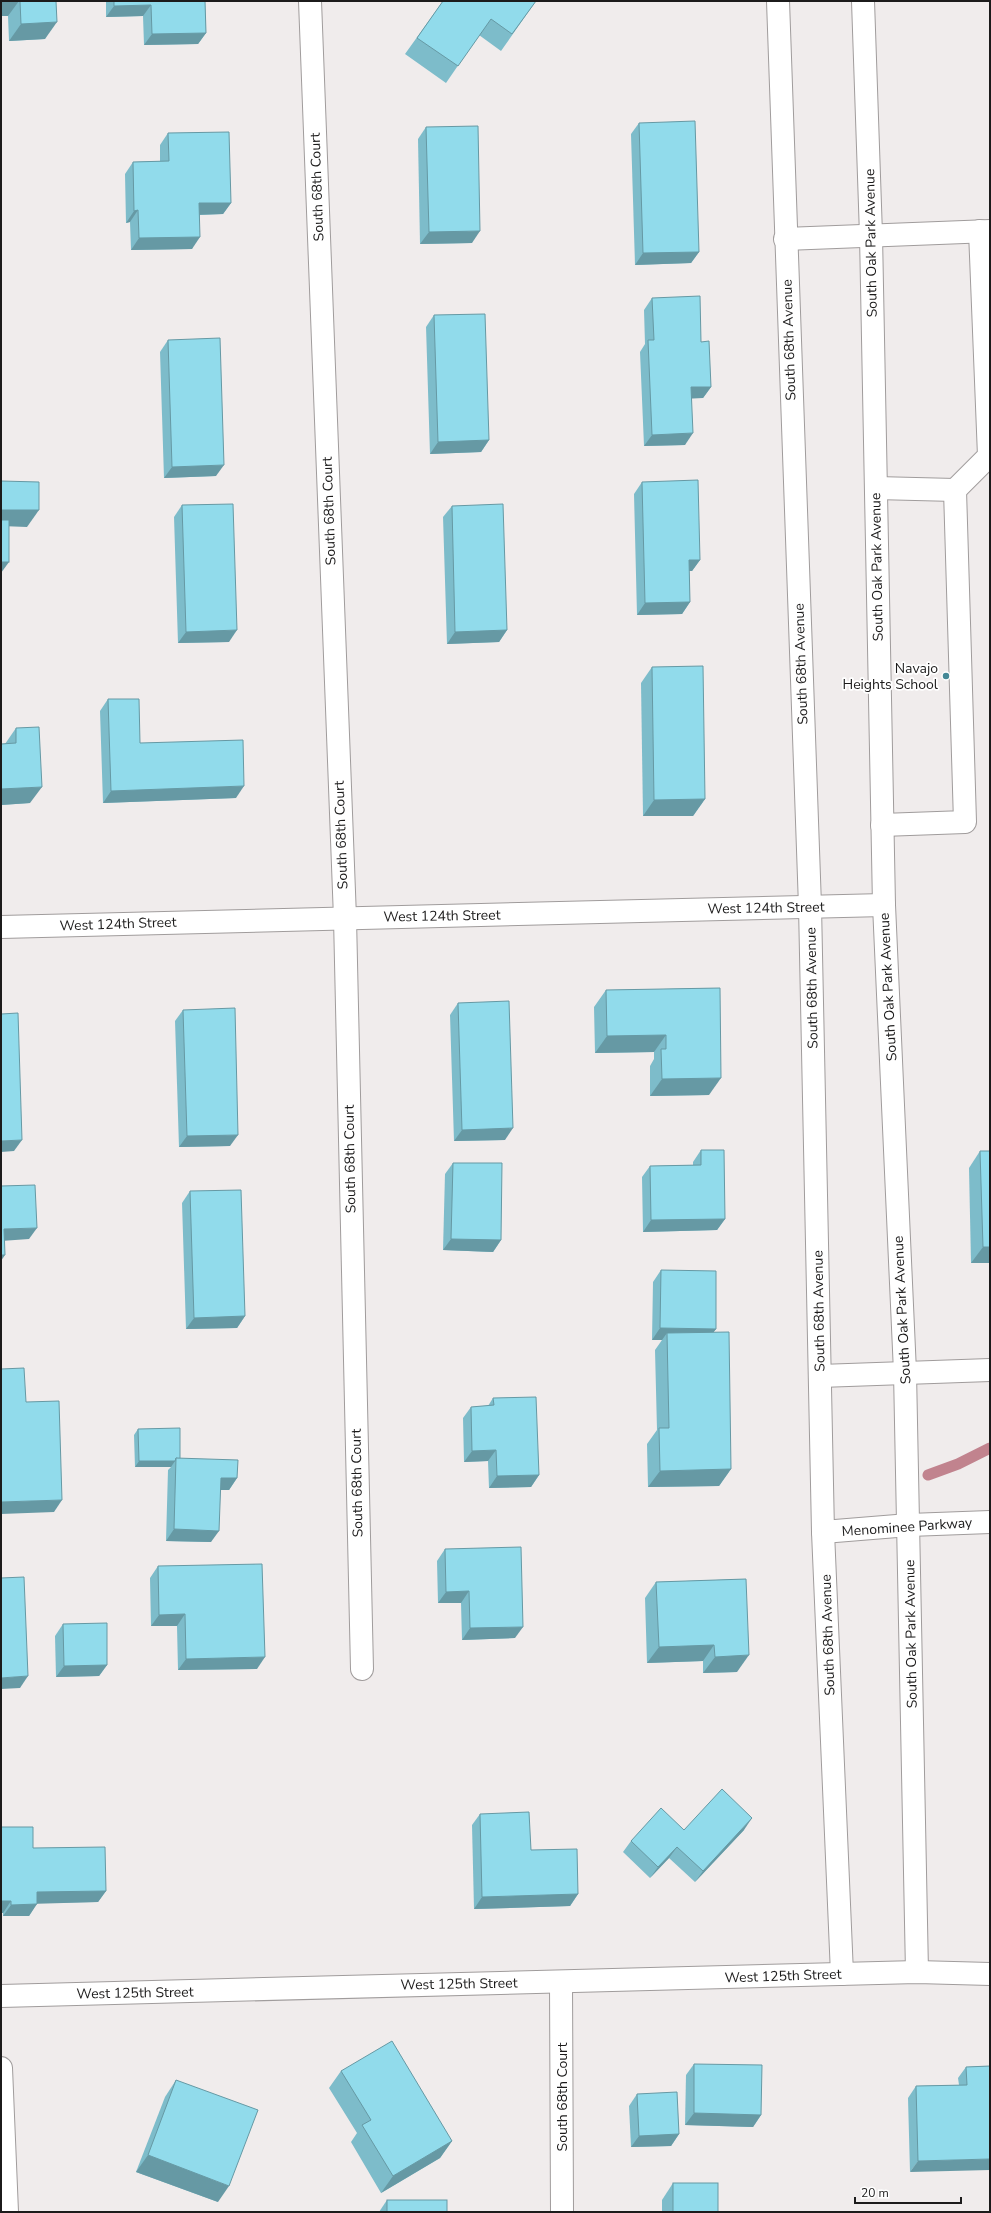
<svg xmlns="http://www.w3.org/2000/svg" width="991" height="2213" font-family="'Nunito Sans',sans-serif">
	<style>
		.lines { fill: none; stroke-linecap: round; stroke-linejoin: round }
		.stream { stroke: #c1838e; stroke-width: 11 }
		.minor-casing { stroke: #a09c9c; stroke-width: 24 }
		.minor { stroke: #fff; stroke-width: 22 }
		.wall { fill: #7dbcca }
		.shaded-wall { fill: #6699a4 }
		.building { fill: #91dbeb; stroke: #6699a4 }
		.poi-dot { fill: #448896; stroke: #fff; stroke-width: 1.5 }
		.labels { text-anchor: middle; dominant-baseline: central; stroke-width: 3.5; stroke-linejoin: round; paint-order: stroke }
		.street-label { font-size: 14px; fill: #1c1b1b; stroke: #fff }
		.poi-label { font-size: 14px; fill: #1c1b1b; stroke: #fff; text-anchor: end }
	</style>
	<rect width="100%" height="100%" fill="#f0ecec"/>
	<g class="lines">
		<polyline class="stream" points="928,1475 958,1464 990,1448"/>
		<g class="minor-casing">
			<g id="minor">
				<polyline points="310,1 345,918 362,1669"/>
				<polyline points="778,1 810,906 823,1532 842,1974"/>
				<polyline points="863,1 871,235 884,905 905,1372 917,1972"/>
				<polyline points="785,239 990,231"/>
				<polyline points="876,488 955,490 965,822 882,825"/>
				<polyline points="955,490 989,456 980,231"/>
				<polyline points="1,927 884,905"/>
				<polyline points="820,1376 990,1370"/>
				<polyline points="823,1532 909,1525 990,1522"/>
				<polyline points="561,1982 562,2212"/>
				<polyline points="1,1996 917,1972 990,1974"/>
				<polyline points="1,2068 7,2212"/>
			</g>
		</g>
		<use href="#minor" class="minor"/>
	</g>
	<g class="wall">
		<polygon points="1,1 56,1 45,39 9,41 8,16"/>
		<polygon points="106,1 205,1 206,33 198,44 144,45 143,16 106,17"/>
		<polygon points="443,1 536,1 501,51 479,35 446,83 405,54"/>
		<polygon points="639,123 699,252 691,263 635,265 631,134"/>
		<polygon points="426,127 472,243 420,244 418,139"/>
		<polygon points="168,133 231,203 223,214 200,215 192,249 131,250 130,222 126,223 125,174 133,162 160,161 160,145"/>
		<polygon points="652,298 701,342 711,387 703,398 692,398 685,445 644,446 640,352 645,344 644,310"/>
		<polygon points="434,315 489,440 481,452 430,454 426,327"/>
		<polygon points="168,340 216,476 164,478 160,352"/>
		<polygon points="642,482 700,560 692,571 689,571 690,602 682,614 637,615 634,494"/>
		<polygon points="182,505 229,642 178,643 174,517"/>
		<polygon points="452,506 507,630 499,642 447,644 443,517"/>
		<polygon points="652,667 705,799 693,816 643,816 641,683"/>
		<polygon points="108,699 140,743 236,798 103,803 100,711"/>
		<polygon points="16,728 30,803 1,805 1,744 5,744"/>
		<polygon points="720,988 709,1095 650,1096 650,1066 654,1059 654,1052 595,1053 594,1007 606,990"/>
		<polygon points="458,1003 505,1140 454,1141 450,1015"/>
		<polygon points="183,1010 230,1146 179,1147 175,1021"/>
		<polygon points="701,1150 725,1219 717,1230 643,1232 642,1177 650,1166 693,1165 693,1162"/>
		<polygon points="980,1151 990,1151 990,1263 971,1263 969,1168"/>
		<polygon points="453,1163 501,1240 493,1252 443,1250 445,1174"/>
		<polygon points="190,1191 245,1316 237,1328 186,1329 182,1203"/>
		<polygon points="661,1270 716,1329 713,1332 731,1469 719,1486 648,1487 647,1444 657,1430 655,1350 662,1340 652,1340 653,1282"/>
		<polygon points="493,1398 539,1475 531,1487 489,1488 488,1461 464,1462 463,1418 471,1407 488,1406"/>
		<polygon points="138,1429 180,1459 237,1478 229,1490 220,1490 211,1542 166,1541 168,1470 171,1467 135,1467 134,1435"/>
		<polygon points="445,1549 515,1638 462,1640 461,1603 438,1603 437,1561"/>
		<polygon points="158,1566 257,1669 178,1670 177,1626 151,1626 150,1578"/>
		<polygon points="746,1579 737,1672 703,1673 703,1661 647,1663 645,1598 656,1582"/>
		<polygon points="63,1624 107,1665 99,1676 56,1677 55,1636"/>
		<polygon points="480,1814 531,1850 578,1894 570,1906 474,1909 472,1825"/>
		<polygon points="684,1830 744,1830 695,1882 669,1858 650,1878 623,1852 631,1841"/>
		<polygon points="33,1848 106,1891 98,1902 37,1903 29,1916 3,1916 3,1913 1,1913"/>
		<polygon points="694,2064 761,2115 753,2127 685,2125 686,2075"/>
		<polygon points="990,2066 910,2172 908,2098 916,2086 959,2085 958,2078 966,2067"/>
		<polygon points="341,2071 452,2141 440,2158 381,2193 351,2142 357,2133 329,2088"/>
		<polygon points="176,2080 218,2202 136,2172 165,2097"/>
		<polygon points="637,2094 679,2134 671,2146 631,2147 629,2106"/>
		<polygon points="673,2183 718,2212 662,2212 662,2200"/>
		<polygon points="387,2200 447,2212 379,2212"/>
	</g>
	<g class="shaded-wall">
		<polygon points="1,1 19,1 8,16 1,16"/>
		<polygon points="151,5 143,16 106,17 114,6"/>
		<polygon points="57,22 45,39 9,41 21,24"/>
		<polygon points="206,33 198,44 144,45 152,34"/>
		<polygon points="199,203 231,203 223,214 191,215"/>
		<polygon points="138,210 130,222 126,223 134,211"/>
		<polygon points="480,231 472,243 420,244 429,232"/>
		<polygon points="200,237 192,249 131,250 139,238"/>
		<polygon points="699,252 691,263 635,265 643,253"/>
		<polygon points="691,387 711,387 703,398 683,399"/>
		<polygon points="693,433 685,445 644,446 652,435"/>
		<polygon points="489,440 481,452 430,454 438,442"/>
		<polygon points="224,465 216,476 164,478 172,467"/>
		<polygon points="1,510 39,510 27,527 1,526"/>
		<polygon points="689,560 700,560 692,571 681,571"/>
		<polygon points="1,562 9,562 1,573"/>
		<polygon points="690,602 682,614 637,615 645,603"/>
		<polygon points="237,630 229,642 178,643 186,632"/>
		<polygon points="507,630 499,642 447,644 455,632"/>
		<polygon points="244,786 236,798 103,803 111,791"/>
		<polygon points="42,787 30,803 1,805 1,789"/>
		<polygon points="705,799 693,816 643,816 654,800"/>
		<polygon points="666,1035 654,1052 595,1053 607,1036"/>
		<polygon points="721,1078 709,1095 650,1096 662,1079"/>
		<polygon points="513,1128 505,1140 454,1141 462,1130"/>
		<polygon points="238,1135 230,1146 179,1147 187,1136"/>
		<polygon points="22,1140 14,1151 1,1152 1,1141"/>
		<polygon points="725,1219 717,1230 643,1232 651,1220"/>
		<polygon points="37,1228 29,1239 1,1241 4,1229"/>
		<polygon points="451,1239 501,1240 493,1252 443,1250"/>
		<polygon points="983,1247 990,1247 990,1263 971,1263"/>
		<polygon points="1,1255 5,1255 1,1261"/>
		<polygon points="245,1316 237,1328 186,1329 194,1318"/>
		<polygon points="660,1328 716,1329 708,1340 667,1333 662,1340 652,1340"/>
		<polygon points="496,1450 488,1461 464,1462 472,1451"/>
		<polygon points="139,1461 175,1461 171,1467 135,1467"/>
		<polygon points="731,1469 719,1486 648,1487 660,1471"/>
		<polygon points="539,1475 531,1487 489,1488 497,1476"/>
		<polygon points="221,1478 237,1478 229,1490 212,1490"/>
		<polygon points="62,1500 54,1512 1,1514 1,1502"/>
		<polygon points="174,1529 219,1531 211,1542 166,1541"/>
		<polygon points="469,1591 461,1603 438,1603 446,1592"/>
		<polygon points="185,1614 177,1626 151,1626 159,1615"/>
		<polygon points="523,1627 515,1638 462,1640 470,1628"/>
		<polygon points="714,1645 703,1661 647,1663 659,1647"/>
		<polygon points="749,1655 737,1672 703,1673 715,1657"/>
		<polygon points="265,1657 257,1669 178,1670 186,1659"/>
		<polygon points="107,1665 99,1676 56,1677 64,1666"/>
		<polygon points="28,1676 20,1688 1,1689 1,1678"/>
		<polygon points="752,1818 744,1830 695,1882 703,1871"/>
		<polygon points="677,1847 669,1858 650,1878 658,1867"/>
		<polygon points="106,1891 98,1902 29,1904 37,1892"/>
		<polygon points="578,1894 570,1906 474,1909 482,1897"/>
		<polygon points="1,1901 11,1901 3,1913 1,1913"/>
		<polygon points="37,1904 29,1916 3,1916 11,1905"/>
		<polygon points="694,2113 761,2115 753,2127 685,2125"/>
		<polygon points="679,2134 671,2146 631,2147 639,2136"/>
		<polygon points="452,2141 440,2158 381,2193 393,2176"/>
		<polygon points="148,2155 229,2186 218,2202 136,2172"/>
		<polygon points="990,2159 990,2170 910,2172 918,2161"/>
	</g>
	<g class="building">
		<polygon points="20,1 56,1 57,22 21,24"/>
		<polygon points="114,1 205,1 206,33 152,34 151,5 114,6"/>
		<polygon points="443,1 536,1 512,34 491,19 458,66 417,38"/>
		<polygon points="695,121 699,252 643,253 639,123"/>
		<polygon points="478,126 480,231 429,232 426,127"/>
		<polygon points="229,132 231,203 199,203 200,237 139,238 138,210 134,211 133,162 169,161 168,133"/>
		<polygon points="700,296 701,342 709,341 711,387 691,387 693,433 652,435 648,340 654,340 652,298"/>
		<polygon points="485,314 489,440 438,442 434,315"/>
		<polygon points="220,338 224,465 172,467 168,340"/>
		<polygon points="698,480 700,560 689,560 690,602 645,603 642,482"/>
		<polygon points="1,481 39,482 39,510 1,510"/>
		<polygon points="233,504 237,630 186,632 182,505"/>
		<polygon points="503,504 507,630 455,632 452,506"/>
		<rect x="1" y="520" width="8" height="42"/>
		<polygon points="703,666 705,799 654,800 652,667"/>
		<polygon points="108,699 139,699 140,743 243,740 244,786 111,791"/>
		<polygon points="39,727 42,787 1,789 1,744 16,743 16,728"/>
		<polygon points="720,988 721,1078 662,1079 661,1049 666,1049 666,1035 607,1036 606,990"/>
		<polygon points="509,1001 513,1128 462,1130 458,1003"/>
		<polygon points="235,1008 238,1135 187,1136 183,1010"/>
		<polygon points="18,1013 22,1140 1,1141 1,1014"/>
		<polygon points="701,1150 724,1150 725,1219 651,1220 650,1166 701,1165"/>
		<polygon points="980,1151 990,1151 990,1247 983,1247"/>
		<polygon points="453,1163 502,1163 501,1240 451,1239"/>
		<polygon points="35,1185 37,1228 4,1229 5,1255 1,1255 1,1186"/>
		<polygon points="241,1190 245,1316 194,1318 190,1191"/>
		<polygon points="661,1270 716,1271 716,1329 660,1328"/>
		<polygon points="729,1332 731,1469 660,1471 659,1428 669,1428 667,1333"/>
		<polygon points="24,1368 26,1402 59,1401 62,1500 1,1502 1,1369"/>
		<polygon points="536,1397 539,1475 497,1476 496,1450 472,1451 471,1407 494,1405 493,1398"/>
		<polygon points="180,1428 180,1459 176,1458 175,1461 139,1461 138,1429"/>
		<polygon points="176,1458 238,1460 237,1478 221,1478 219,1531 174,1529"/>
		<polygon points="521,1547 523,1627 470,1628 469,1591 446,1592 445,1549"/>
		<polygon points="262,1564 265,1657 186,1659 185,1614 159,1615 158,1566"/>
		<polygon points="24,1577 28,1676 1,1678 1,1578"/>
		<polygon points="746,1579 749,1655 715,1657 714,1645 659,1647 656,1582"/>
		<polygon points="107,1623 107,1665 64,1666 63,1624"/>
		<polygon points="722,1789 752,1818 703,1871 677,1847 658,1867 631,1841 661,1808 684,1830"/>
		<polygon points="529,1812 531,1850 577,1849 578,1894 482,1897 480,1814"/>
		<polygon points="1,1827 33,1827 33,1848 105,1847 106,1891 37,1892 37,1904 11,1905 11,1901 1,1901"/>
		<polygon points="392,2041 452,2141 393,2176 362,2125 371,2120 341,2071"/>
		<polygon points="694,2064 762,2065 761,2115 694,2113"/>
		<polygon points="990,2066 990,2159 918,2161 916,2086 967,2085 966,2067"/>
		<polygon points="176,2080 258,2110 229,2186 148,2155"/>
		<polygon points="677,2092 679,2134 639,2136 637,2094"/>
		<rect x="673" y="2183" width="45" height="29"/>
		<rect x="387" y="2200" width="60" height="12"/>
	</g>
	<circle class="poi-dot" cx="946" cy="676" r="4"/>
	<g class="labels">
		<g class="street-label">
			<text transform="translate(317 187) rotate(-92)">South 68th Court</text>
			<text transform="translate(871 243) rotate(-91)">South Oak Park Avenue</text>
			<text transform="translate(789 340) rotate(-92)">South 68th Avenue</text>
			<text transform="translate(329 511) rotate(-92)">South 68th Court</text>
			<text transform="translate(877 567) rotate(-91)">South Oak Park Avenue</text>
			<text transform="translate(801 664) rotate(-92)">South 68th Avenue</text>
			<text transform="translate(341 835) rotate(-92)">South 68th Court</text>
			<text transform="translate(766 908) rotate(-1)">West 124th Street</text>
			<text transform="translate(442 916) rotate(-1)">West 124th Street</text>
			<text transform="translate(118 924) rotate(-2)">West 124th Street</text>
			<text transform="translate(888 987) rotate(-93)">South Oak Park Avenue</text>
			<text transform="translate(812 988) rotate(-91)">South 68th Avenue</text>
			<text transform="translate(350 1159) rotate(-91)">South 68th Court</text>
			<text transform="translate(902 1310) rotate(-93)">South Oak Park Avenue</text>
			<text transform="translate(819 1311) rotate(-91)">South 68th Avenue</text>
			<text transform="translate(357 1483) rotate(-91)">South 68th Court</text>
			<text transform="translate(907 1527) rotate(-4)">Menominee Parkway</text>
			<text transform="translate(911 1634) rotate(-91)">South Oak Park Avenue</text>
			<text transform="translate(828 1635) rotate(-92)">South 68th Avenue</text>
			<text transform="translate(783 1976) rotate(-2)">West 125th Street</text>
			<text transform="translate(459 1984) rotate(-1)">West 125th Street</text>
			<text transform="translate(135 1993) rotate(-1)">West 125th Street</text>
			<text transform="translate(562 2097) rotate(-90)">South 68th Court</text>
		</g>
		<g class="poi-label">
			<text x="938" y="668">Navajo<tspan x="938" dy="16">Heights School</tspan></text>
		</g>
	</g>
	<rect width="991" height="2213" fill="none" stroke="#1c1b1b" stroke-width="4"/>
	<path d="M855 2197v6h106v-6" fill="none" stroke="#1c1b1b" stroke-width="2"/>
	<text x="861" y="2197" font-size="12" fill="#1c1b1b" stroke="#ffffff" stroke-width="3" paint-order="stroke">20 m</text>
</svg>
